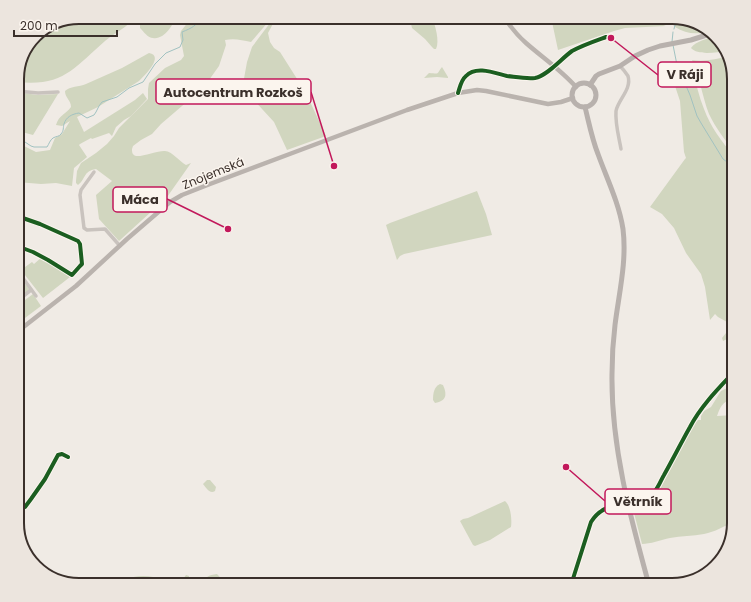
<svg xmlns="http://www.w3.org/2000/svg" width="751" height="602" font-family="Poppins,sans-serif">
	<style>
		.green { fill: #d1d6bf }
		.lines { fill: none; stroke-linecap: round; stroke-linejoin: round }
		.stream { stroke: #a1c2c1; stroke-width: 1 }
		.street { stroke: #c9c3be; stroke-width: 3.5 }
		.secondary { stroke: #bab3ae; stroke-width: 4.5 }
		.primary { stroke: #b8b1ad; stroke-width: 5 }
		.street-bridge { stroke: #c9c3be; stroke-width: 3.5 }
		.cycleway-casing { stroke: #fbf5ee; stroke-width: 6 }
		.cycleway { stroke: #1b5e20; stroke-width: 4 }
		.labels { text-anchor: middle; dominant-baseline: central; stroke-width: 3; stroke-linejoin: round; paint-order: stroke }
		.street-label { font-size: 12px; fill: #3b302b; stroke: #fbf5ee }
		.rim { fill: none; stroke: #3b302b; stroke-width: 2 }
		.leader { fill: none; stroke: #c2185b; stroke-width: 1.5 }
		.callout-dot { fill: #c2185b; stroke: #fbf5ee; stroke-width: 1.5 }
		.callout { fill: #fbf5ee; stroke: #c2185b; stroke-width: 1.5 }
		.callout-label { font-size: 13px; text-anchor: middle; font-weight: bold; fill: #3b302b }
	</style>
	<rect width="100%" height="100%" fill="#f0ebe5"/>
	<g class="green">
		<path d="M79 17H136C127 27 115 33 105 41 74 68 63 87 17 82V75L38 33Z"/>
		<path d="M142 17H176C173 25 164 40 153 38 148 38 144 32 140 28V24Z"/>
		<path d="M194 17H270L269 21 251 42C242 40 234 38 225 40L226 45 219 66 214 73 202 90 189 100 161 124 152 134 141 140 133 146 132 149C132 151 132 154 134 155 137 159 159 150 165 151 172 151 180 162 186 165L191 163 165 200 152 211 119 241 99 219 96 195 112 181 96 169C83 171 86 179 78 185L76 183V181L77 171 81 163 96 153 107 144 114 136 119 128 148 99V89L149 83 165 68 181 60 184 56 180 35 181 31 189 21Z"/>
		<path d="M410 17H432C435 25 440 41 436 49H434L432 47 425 39 412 28 411 24Z"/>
		<polygon points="551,17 644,17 647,19 666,26 625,28 614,31 558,50"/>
		<path d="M674 18 709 31C697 35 686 34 675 27L674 23Z"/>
		<polygon points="273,19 275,20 268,33 270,42 274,48 280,52 306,93 326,136 287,150 274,122 242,87 243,84 247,62 252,47"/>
		<path d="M715 36 727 51C717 52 698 56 691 48 696 41 707 39 715 36Z"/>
		<path d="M149 53C165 56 144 76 139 81L98 107 77 117 84 132 135 100 143 93 147 99 131 116 124 120 116 127 112 136 109 133 92 139 91 138 80 144 79 145 87 157 74 168 72 186 56 183 41 184 17 182V145H22L36 152 50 150 55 138 62 134 70 121 62 126 56 125C59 115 65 115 71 107 71 100 65 98 65 91 70 86 79 87 86 84L122 68Z"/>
		<path d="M729 56 734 79V151C725 140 715 127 709 114 702 96 700 77 692 60 704 62 717 59 729 56Z"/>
		<path d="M442 67 448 77V78L437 77 424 78 429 73C441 74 436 74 442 67Z"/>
		<path d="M693 70C696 83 699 97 704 109 710 126 722 142 734 156V330L727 339 723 341 722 338 730 328V327L727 324V322L718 317 715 314 710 320 705 287 701 274 686 253 674 228 662 214 650 207 685 159 686 158 684 152 680 101 673 80 678 73Z"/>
		<polygon points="17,92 37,95 58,94 33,135 22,132 17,133"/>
		<polygon points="477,191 486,214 492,235 404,254 400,256 397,260 386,225 390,223"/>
		<polygon points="42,257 70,277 43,298 21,270 32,262 34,264"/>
		<polygon points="17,273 29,289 28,292 17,300"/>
		<polygon points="33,294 41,306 17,324 17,306"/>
		<path d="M734 376V404L732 400C722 401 720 408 717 416L734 415V522C724 526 715 532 704 534 693 536 681 536 670 538 661 540 650 544 642 544L632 505 652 498 659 491 694 424 698 420H701V416L704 411 711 407 721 391 733 385V378Z"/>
		<path d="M440 384 443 385C447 394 447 401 435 403L433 400C433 393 434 387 440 384Z"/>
		<path d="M207 480H210L216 487 215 491C210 494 207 489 203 484Z"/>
		<path d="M505 501C511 506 512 520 511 527L490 540 475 546 473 545 460 521 463 519 468 518Z"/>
		<path d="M217 574C221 578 223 581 220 585H201C204 577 209 575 217 574Z"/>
		<path d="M186 575 189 576V579L183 585H152L148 581H144L142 582V585H125L124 582 125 580C132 576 144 575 153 577 167 581 175 591 186 575Z"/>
	</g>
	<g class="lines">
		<g class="stream">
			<polyline points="674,29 675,25 681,20"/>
			<polyline points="672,42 673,32"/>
			<polyline points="673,45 677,65 690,95 697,116 701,123 723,159 734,167"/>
			<path d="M17 141 25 142 31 146 34 147H47C49 144 50 140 53 138 56 136 59 137 61 134 64 131 63 127 64 124 66 117 72 114 79 113L87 118 94 115 96 112 99 106 102 102 117 97 129 88 143 82 155 64 166 53 180 47 183 40 182 32C192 28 196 26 202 17"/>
		</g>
		<g class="street">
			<path d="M563 59C576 48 590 42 606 37"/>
			<path d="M620 66C623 69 626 73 628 76 632 89 618 100 616 111 615 124 619 137 621 149"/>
			<polyline points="17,91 38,93 58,92"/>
			<polyline points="458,93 461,84 465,76 469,73 476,71 485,71 506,75 529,78 538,77 546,73"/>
			<polyline points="94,172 81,190 80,195 84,228 87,230 105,229 120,246"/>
			<polyline points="17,246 33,252 48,260 72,275 80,266 82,264 80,244 78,241 40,224 17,216"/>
			<polyline points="17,270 36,296"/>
			<polyline points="17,301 31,290"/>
			<path d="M634 501C643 498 651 495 657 487L698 414 710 398 734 372"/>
			<polyline points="17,510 21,509 25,507 31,499 45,479 58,455 62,454 68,457"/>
			<path d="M571 585 591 522C597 513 605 508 615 505"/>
		</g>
		<g class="secondary">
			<path d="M504 17C510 26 518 36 526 43 543 58 561 70 576 87"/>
			<polyline points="17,332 76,286 127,239 170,202 182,195 210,184 295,152 407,110 458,93 477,90 486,91 548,104 561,102 573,98"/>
		</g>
		<g class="primary">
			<circle cx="584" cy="95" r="12"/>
			<polyline points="590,85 596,76 599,74 620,66 635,56 648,50 660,46 691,40 713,33"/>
			<path d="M585 107C589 123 592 139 598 154 607 179 619 203 623 229 627 261 619 293 615 325 613 341 612 357 612 374 611 446 630 516 649 585"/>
		</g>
		<g class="street-bridge">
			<polyline points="546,73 563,59"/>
			<polyline points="615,505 634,501"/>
		</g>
		<g class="cycleway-casing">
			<g id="cycleway">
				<path d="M458 93C460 87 461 80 466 76 476 65 495 73 507 76 516 77 526 79 535 78 547 76 562 58 572 51 583 45 595 41 606 37"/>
				<polyline points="17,246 33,252 48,260 72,275 80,266 82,264 80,244 78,241 40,224 17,216"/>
				<polyline points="17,510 21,509 25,507 31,499 45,479 58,455 62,454 68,457"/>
				<path d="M571 585 591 522C602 504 620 505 639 499 644 497 650 495 655 491 659 486 661 480 664 475 673 459 681 443 690 427 701 406 718 389 734 372"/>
			</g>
		</g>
		<use href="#cycleway" class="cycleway"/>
	</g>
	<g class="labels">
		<g class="street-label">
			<text transform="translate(213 173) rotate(-22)">Znojemská</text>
		</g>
	</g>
	<path d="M0 0H751V602H0ZM79 24H672A55 55 0 0 1 727 79V523A55 55 0 0 1 672 578H79A55 55 0 0 1 24 523V79A55 55 0 0 1 79 24Z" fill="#ece5de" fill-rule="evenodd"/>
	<path class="rim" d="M79 24H672A55 55 0 0 1 727 79V523A55 55 0 0 1 672 578H79A55 55 0 0 1 24 523V79A55 55 0 0 1 79 24Z"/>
	<path class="leader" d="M611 38L658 75M334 166L311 92M228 229L167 199M566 467L605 501"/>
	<g class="callout-dot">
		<circle cx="611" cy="38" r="4"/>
		<circle cx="334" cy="166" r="4"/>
		<circle cx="228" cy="229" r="4"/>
		<circle cx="566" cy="467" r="4"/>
	</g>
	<g class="callout">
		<rect x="658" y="62" width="53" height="25" rx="4"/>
		<rect x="156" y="79" width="155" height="25" rx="4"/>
		<rect x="113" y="187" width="54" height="25" rx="4"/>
		<rect x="605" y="489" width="66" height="25" rx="4"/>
	</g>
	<g class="callout-label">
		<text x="685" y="79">V Ráji</text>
		<text x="233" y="97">Autocentrum Rozkoš</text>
		<text x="140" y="204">Máca</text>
		<text x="638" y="506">Větrník</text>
	</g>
	<path d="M14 30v6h103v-6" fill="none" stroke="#3b302b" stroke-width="2"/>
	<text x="20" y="30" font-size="12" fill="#3b302b" stroke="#fbf5ee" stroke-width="3" paint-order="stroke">200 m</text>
</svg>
